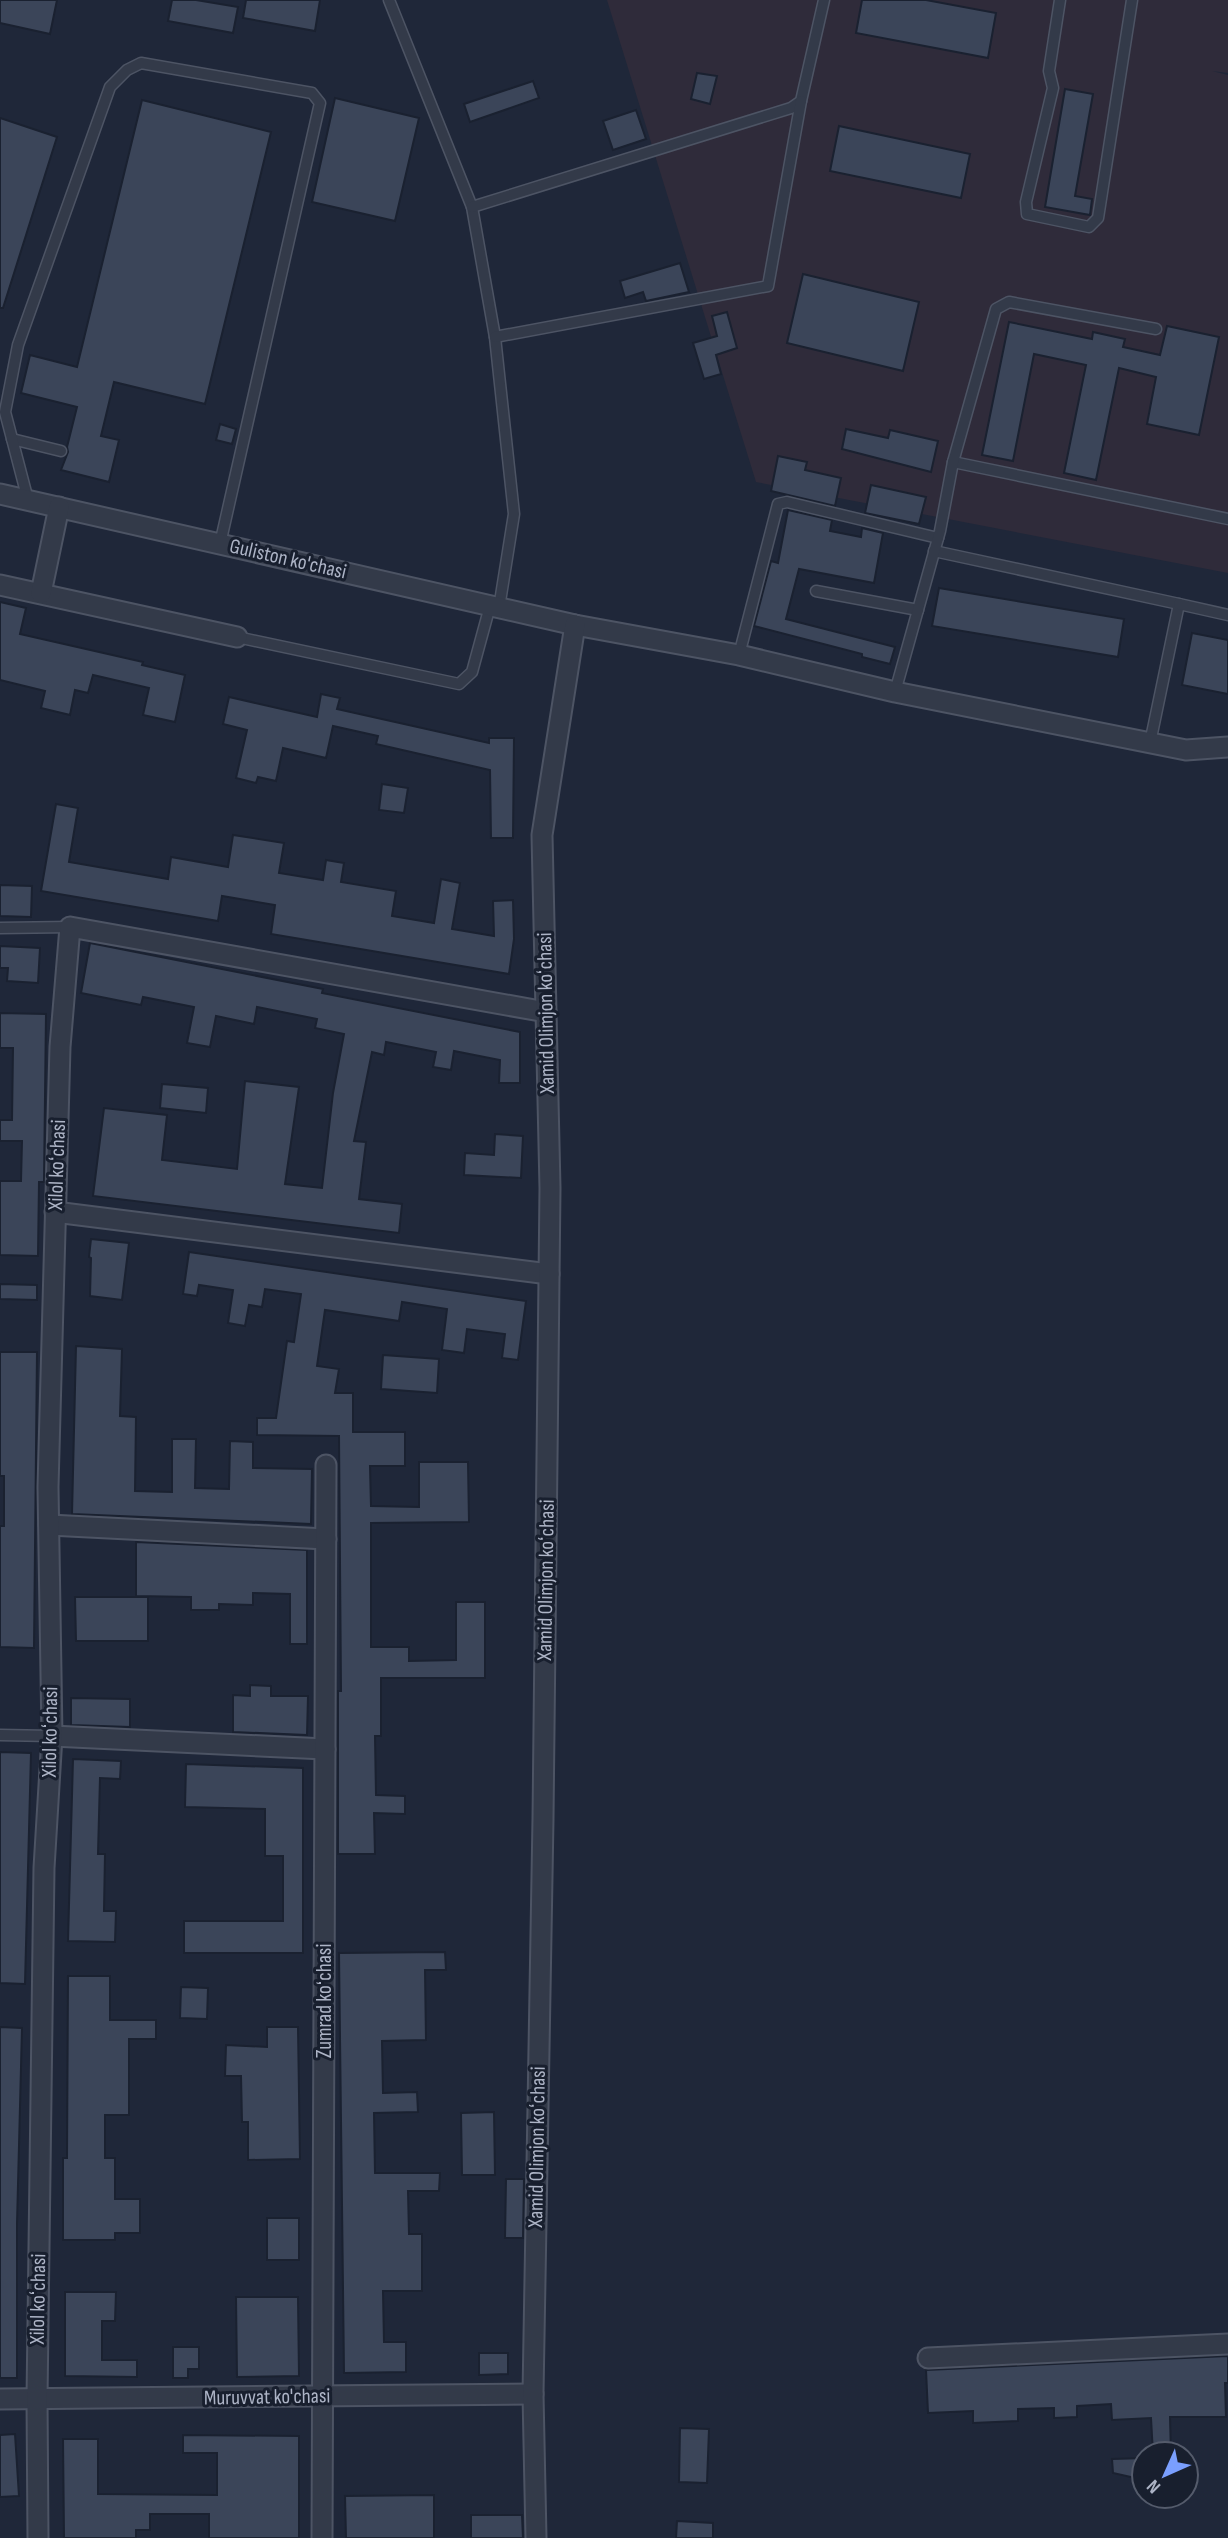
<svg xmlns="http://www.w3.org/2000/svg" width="1228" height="2538" font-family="'Sofia Sans Condensed',sans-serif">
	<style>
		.medical { fill: #2f2b3a }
		.building { fill: #3b4559; stroke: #1a2130; stroke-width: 2 }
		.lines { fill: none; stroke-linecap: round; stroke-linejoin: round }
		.lane-casing { stroke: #4d5464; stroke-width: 13 }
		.street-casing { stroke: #4d5464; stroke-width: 23 }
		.lane { stroke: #333a49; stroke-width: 10 }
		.street { stroke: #333a49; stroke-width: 19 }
		.labels { text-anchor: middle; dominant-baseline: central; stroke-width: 6; stroke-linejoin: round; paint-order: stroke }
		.street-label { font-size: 21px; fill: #adb4c6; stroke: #181f2e }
	</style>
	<rect width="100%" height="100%" fill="#1f2739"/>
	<polygon class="medical" points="607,0 1228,0 1228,73 1212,71 1228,75 1228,573 756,482"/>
	<g class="building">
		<polygon points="0,0 57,0 50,34 0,23"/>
		<polygon points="172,0 196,0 238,7 233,33 168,21"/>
		<polygon points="246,0 320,0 315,31 243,18"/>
		<polygon points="862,0 926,0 996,13 988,58 856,33"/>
		<polygon points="697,73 717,76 710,104 691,99"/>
		<polygon points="533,81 539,98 470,122 464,104"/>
		<polygon points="1065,89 1093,94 1075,196 1092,199 1090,215 1045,207"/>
		<polygon points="335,98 419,118 395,221 312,202"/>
		<polygon points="142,100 271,132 205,404 114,382 101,436 119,440 109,482 61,470 68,452 67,447 77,407 21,393 30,355 77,367"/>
		<polygon points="636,110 646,139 613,150 603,121"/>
		<polygon points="0,118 57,137 3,308 0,308"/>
		<polygon points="839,126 970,154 961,198 830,171"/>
		<polygon points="680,263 689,292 646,301 643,292 625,298 620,281"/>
		<polygon points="803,274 919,302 903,371 787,343"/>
		<polygon points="727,312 737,348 716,355 721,374 704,379 693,343 717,336 712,316"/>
		<polygon points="1009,322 1092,339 1093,332 1125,339 1123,347 1160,355 1167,326 1219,337 1199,435 1147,424 1156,377 1119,368 1096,480 1064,473 1086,365 1034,354 1013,461 982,455"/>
		<polygon points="220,424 236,429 232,444 216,440"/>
		<polygon points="846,429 888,438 890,430 938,441 931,472 842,449"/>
		<polygon points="778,456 807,462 805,470 841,478 835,506 771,491"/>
		<polygon points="871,485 926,497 919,524 865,513"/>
		<polygon points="788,510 832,520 830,531 861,537 862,528 883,533 874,583 799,569 786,619 895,647 890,664 862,657 862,654 754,626 771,561 778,563"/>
		<polygon points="939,588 1124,619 1118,657 932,626"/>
		<polygon points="0,602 26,608 20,634 143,662 142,665 185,675 175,722 143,715 149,688 93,675 88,693 75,690 70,715 41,708 45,691 0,680"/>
		<polygon points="1192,633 1228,640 1228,694 1182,685"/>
		<polygon points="321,694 340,698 337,709 489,743 489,738 514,738 513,838 491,838 490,770 376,744 378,736 333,726 326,758 283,748 276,781 258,777 256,783 236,778 247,730 223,724 229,697 317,717"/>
		<polygon points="382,784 408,788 404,813 379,810"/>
		<polygon points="56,804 78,808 69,862 168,879 171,857 228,867 233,835 284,843 279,873 323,880 326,860 344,863 341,882 396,891 392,916 434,923 441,879 460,883 452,929 494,936 493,901 513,900 514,939 509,974 271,934 275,905 222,896 218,921 41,891"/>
		<polygon points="0,885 32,886 31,917 0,916"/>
		<polygon points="90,943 323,989 322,993 520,1032 520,1083 499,1083 500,1060 454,1051 451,1070 433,1067 436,1052 386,1042 384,1055 372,1052 354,1141 366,1142 359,1199 402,1204 399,1233 93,1196 104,1108 167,1115 162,1160 237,1169 245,1081 299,1087 285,1184 322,1188 333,1093 344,1034 315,1028 317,1019 257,1007 254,1024 216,1016 210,1047 187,1043 194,1007 143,997 141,1005 81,993"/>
		<polygon points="0,946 40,948 38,983 7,981 8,968 0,968"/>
		<polygon points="0,1013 46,1014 44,1182 39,1182 38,1256 0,1255 0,1181 21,1181 22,1141 0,1141 0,1120 12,1120 13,1048 0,1048"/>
		<polygon points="162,1084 208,1088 206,1113 160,1108"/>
		<polygon points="495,1134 523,1136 521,1178 464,1175 465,1153 494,1155"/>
		<polygon points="91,1239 129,1243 122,1300 90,1296 91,1258 89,1257"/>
		<polygon points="189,1252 526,1301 518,1360 502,1358 505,1334 467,1329 464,1353 442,1350 447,1309 402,1302 399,1321 325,1310 317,1366 339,1369 335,1393 353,1393 353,1432 405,1432 405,1466 370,1466 371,1506 419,1507 419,1462 468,1462 469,1522 371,1523 371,1647 409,1647 409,1661 456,1660 456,1602 485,1602 485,1678 381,1678 381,1736 375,1736 376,1795 405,1796 405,1814 374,1813 375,1854 338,1854 338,1691 341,1691 339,1436 257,1435 257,1418 276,1418 287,1341 294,1342 301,1294 265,1289 262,1307 249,1305 245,1326 228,1323 233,1290 199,1285 197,1296 183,1294"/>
		<polygon points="0,1284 37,1285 37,1300 0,1299"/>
		<polygon points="76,1346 122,1349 120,1416 136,1417 135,1491 172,1492 172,1439 196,1439 195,1488 229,1489 230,1441 253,1442 253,1468 312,1469 311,1524 72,1514"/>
		<polygon points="0,1352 37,1352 34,1648 0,1647 0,1526 4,1526 4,1476 0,1476"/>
		<polygon points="383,1355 439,1359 437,1393 381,1389"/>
		<polygon points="136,1542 307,1550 307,1644 290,1644 290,1594 253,1593 253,1605 219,1604 219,1610 191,1610 191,1597 136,1596"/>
		<polygon points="75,1597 148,1597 148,1641 76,1641"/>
		<polygon points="250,1685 271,1686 271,1696 308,1696 307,1735 233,1732 233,1695 250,1696"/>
		<polygon points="71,1698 130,1699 130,1727 71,1725"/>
		<polygon points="0,1752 31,1753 25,1984 0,1983"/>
		<polygon points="73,1759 121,1761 120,1779 100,1778 98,1854 105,1854 104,1911 116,1911 115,1942 68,1941"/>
		<polygon points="186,1764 303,1768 303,1953 184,1953 184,1921 283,1921 283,1856 265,1856 265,1809 185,1807"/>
		<polygon points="445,1952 446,1970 425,1970 426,2040 382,2041 383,2093 417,2092 418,2112 374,2113 375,2173 440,2173 439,2191 408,2191 409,2234 422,2234 422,2291 383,2291 384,2342 406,2342 406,2372 344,2373 339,1953"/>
		<polygon points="68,1976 110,1976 110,2020 156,2020 156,2039 129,2039 129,2115 105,2115 105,2158 115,2158 115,2199 140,2199 140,2233 115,2233 115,2240 63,2240 63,2158 67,2158"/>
		<polygon points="181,1987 208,1988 207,2019 180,2018"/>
		<polygon points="0,2027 22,2028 17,2224 17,2378 0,2378"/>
		<polygon points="267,2027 298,2027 300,2159 248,2160 248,2122 242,2122 241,2076 225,2076 226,2045 267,2047"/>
		<polygon points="494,2112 495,2175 462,2175 461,2113"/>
		<polygon points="506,2179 524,2179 523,2238 505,2238"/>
		<rect x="267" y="2218" width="32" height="42"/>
		<polygon points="65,2292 116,2292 115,2321 102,2321 102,2360 137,2360 137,2377 65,2376"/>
		<polygon points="236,2297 298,2297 299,2376 237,2377"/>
		<polygon points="173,2347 199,2347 199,2369 188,2369 188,2378 173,2378"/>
		<polygon points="479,2353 508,2353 508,2374 479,2375"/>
		<polygon points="1228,2356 1228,2383 1225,2383 1226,2417 1170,2417 1171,2454 1153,2454 1151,2418 1112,2420 1111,2404 1077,2406 1077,2417 1054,2418 1054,2408 1018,2409 1018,2421 973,2423 973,2411 928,2413 926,2370"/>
		<polygon points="680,2428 709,2429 707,2483 679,2482"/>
		<polygon points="15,2434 19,2496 0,2497 0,2435"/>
		<polygon points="183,2435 299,2436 299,2538 209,2538 209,2514 150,2514 150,2530 136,2530 136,2538 64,2538 63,2439 98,2439 98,2494 217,2495 217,2453 183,2453"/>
		<polygon points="1144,2458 1144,2480 1113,2473 1112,2459"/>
		<polygon points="434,2495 434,2538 346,2538 345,2496"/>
		<polygon points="471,2515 522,2515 523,2538 471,2538"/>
		<polygon points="677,2521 713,2523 713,2538 676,2538"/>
	</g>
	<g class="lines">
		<g class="lane-casing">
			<g id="lane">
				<polyline points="389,0 472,207 495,337 514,514 499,608"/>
				<polyline points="1060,0 1049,71 1053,88 1026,202 1027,214 1089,227 1098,218 1132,0"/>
				<polyline points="472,207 791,108 801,101 824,0"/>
				<polyline points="495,337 768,286 801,101"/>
				<polyline points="12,439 61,451"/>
				<polyline points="953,462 1228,519"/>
				<polyline points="28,500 5,412 18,345 110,87 127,70 141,63 312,93 320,103 220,544"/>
				<polyline points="934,551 1179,604 1150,743"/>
				<polyline points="816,591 918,610"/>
				<polyline points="1179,604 1228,615"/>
				<polyline points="237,637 459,684 472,672 490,606"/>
				<polyline points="739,655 778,504 787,502 938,538"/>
				<polyline points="895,692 940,531 953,462 996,309 1009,302 1156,329"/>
				<polyline points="0,928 70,927"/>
				<polyline points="0,1735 52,1736"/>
			</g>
		</g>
		<g class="street-casing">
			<g id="street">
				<polyline points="0,494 575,625 739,655 895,692 1186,750 1228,747"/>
				<polyline points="0,585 237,637"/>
				<polyline points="41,593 59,507"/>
				<polyline points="55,1212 549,1274"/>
				<polyline points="49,1525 326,1539"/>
				<polyline points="52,1736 325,1749"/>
				<polyline points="928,2358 1228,2344"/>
				<polyline points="0,2399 533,2394"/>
				<polyline points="38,2538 37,2399 44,1868 52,1736 48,1487 60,1047 70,927 546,1012"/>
				<polyline points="322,2538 326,1465"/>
				<polyline points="536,2538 533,2394 543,1819 550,1188 542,835 575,625"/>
			</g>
		</g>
		<use href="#lane" class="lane"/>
		<use href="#street" class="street"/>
	</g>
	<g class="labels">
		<g class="street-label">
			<text transform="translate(288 559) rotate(13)">Guliston ko'chasi</text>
			<text transform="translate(546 1013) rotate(-91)">Xamid Olimjon koʻchasi</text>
			<text transform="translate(57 1165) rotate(-88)">Xilol koʻchasi</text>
			<text transform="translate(546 1580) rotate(-89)">Xamid Olimjon koʻchasi</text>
			<text transform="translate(50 1732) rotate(-89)">Xilol koʻchasi</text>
			<text transform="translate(324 2001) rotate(-90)">Zumrad koʻchasi</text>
			<text transform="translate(537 2147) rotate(-89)">Xamid Olimjon koʻchasi</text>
			<text transform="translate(38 2299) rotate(-89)">Xilol koʻchasi</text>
			<text transform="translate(267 2397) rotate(-1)">Muruvvat ko'chasi</text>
		</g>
	</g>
	<g transform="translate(1165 2475) rotate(225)"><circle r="33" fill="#181f2e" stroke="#545b6b" stroke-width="2"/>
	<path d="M0-5L12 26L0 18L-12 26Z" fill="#7a9ffe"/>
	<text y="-10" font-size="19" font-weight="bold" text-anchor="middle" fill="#adb4c6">N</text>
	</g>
</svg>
